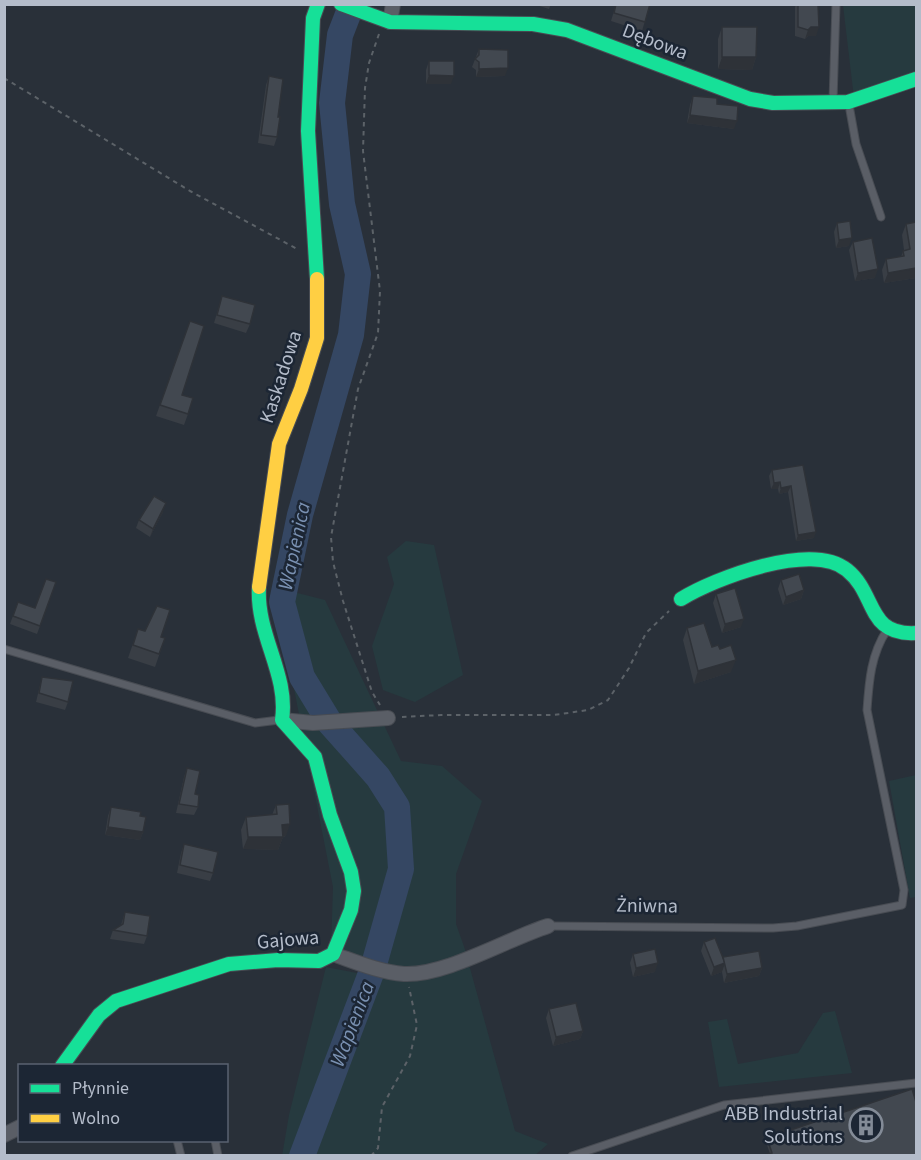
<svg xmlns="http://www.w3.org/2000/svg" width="921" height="1160" font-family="'Source Sans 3',sans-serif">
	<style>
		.green { fill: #263a3f }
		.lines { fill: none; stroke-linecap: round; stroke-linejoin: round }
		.river { stroke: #354763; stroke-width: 26 }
		.lane-casing { stroke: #484c53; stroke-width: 9 }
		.street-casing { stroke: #484c53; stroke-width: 16 }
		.fast-casing { stroke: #484c53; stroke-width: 16 }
		.slow-casing { stroke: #484c53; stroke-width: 16 }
		.path { stroke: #5c6268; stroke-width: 2; stroke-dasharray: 4.5 4.5; stroke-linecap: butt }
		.lane { stroke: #5a5e66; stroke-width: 7 }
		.street { stroke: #5a5e66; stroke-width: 14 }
		.fast { stroke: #16e098; stroke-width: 14 }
		.slow { stroke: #ffcf43; stroke-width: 14 }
		.wall { fill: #393e45 }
		.shaded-wall { fill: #2e3238 }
		.building { fill: #424850; stroke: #2e3238; stroke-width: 1.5 }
		.labels { text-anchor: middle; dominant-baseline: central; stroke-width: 5; stroke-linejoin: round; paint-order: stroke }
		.street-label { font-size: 20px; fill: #b4bcca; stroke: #1c2634 }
		.poi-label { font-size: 20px; fill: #b4bcca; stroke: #1c2634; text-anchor: end }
		.water-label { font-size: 21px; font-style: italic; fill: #7a91b2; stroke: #1c2634 }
	</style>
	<rect width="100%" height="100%" fill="#293039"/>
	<g class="green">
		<polygon points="843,5 916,5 916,75 854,98"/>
		<polygon points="406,541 434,545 463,675 415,702 383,690 372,646 394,584 387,557"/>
		<polygon points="274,587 325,600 401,761 442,766 482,801 456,874 456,924 467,955 407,971 331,948 333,887"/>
		<polygon points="916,775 916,897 910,898 889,781"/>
		<polygon points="468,961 515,1131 548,1144 534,1156 311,1156 383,974"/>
		<polygon points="326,967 362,974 297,1139 293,1155 282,1156 289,1115"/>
		<polygon points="835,1011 852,1073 719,1087 708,1022 727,1019 738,1064 798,1053 823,1013"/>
	</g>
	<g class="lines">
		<polyline class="river" points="302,1156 373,968 401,869 397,807 378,777 330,723 302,677 282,602 300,515 351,335 358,274 342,204 332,103 340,35 352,4"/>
		<g class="lane-casing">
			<g id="lane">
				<polyline points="833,101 836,4"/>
				<polyline points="849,105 856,144 881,217"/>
				<polyline points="4,649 255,723 279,720"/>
				<path d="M548 926 773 928 797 926 902 905 904 890 867 710C869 681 871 654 887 630"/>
				<polyline points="177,1140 181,1156"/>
				<polyline points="215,1140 218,1156"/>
				<polyline points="572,1156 724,1105 916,1083"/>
			</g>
		</g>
		<g class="street-casing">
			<g id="street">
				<polyline points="390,22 393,4"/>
				<polyline points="282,720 313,723 388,718"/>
				<path d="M333 954C356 962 379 972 404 974 445 976 507 939 548 926"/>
				<polyline points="4,1135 20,1127"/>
			</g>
		</g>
		<g class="fast-casing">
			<g id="fast">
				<polyline points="341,4 390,22 533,24 567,30 750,99 773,103 848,102 916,79"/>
				<polyline points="317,279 308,131 313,18 318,4"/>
				<path d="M681 599C715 578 812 541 847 570 877 594 866 636 916 633"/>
				<path d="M62 1066 99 1015 116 1001 229 964 278 960 319 961 333 954 351 910 354 891 351 872 330 815 315 757 282 720C289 674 256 635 259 587"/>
			</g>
		</g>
		<g class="slow-casing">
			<polyline id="slow" points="259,587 279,444 301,389 317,338 317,279"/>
		</g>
		<g class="path">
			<polyline points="379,34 369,63 365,88 363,151 380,291 378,333 358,389 331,537 333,562 343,601 372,692 380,705"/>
			<polyline points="4,78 190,191 299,250"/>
			<polyline points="402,717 441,715 554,715 588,710 608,700 629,668 646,633 669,611"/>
			<polyline points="371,1156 378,1148 382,1107 410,1056 417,1025 409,987"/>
		</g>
		<use href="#lane" class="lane"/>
		<use href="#street" class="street"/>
		<use href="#fast" class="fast"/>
		<use href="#slow" class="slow"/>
	</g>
	<g class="wall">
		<polygon points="533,4 551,4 549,9"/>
		<polygon points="616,4 650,4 642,31 611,21"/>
		<polygon points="796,4 818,4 816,36 808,36 805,39 795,36 795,7"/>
		<polygon points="722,27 756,57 752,70 718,69 718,39"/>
		<polygon points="479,49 505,76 476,77 476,70 472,67"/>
		<polygon points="429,61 451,84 426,84 426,70"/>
		<polygon points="269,76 278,117 277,137 274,146 258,143 266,85"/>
		<polygon points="693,96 717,104 734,129 687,123 690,105"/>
		<polygon points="837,223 849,246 836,248 834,232"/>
		<polygon points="906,224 916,278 884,283 882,270 886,259 901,257 903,251 904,250 902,235"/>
		<polygon points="853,242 875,278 855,281 849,250"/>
		<polygon points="222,296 250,324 246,333 214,323"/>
		<polygon points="190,321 182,395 188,414 184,425 156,416"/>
		<polygon points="803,465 814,538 796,541 788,492 779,494 778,489 771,489 769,476 772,470"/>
		<polygon points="163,512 150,537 136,528 139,520"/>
		<polygon points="781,580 804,590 801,599 783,605 778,589"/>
		<polygon points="56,582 37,634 10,624 18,602 35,608"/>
		<polygon points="716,594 741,627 722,633 713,603"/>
		<polygon points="687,628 712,647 720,649 731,672 694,684 683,640"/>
		<polygon points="138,629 165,638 155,667 128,658"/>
		<polygon points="42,677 68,702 65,710 36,702"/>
		<polygon points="187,768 195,794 198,807 194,815 176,813 184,777"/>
		<polygon points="276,805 286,836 283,837 278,850 243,849 241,830 246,817 272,815"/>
		<polygon points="111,807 140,816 143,832 140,840 105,835 108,816"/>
		<polygon points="184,844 213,873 210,881 177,873 181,853"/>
		<polygon points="125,912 147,936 144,944 110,939 113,930 121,925"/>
		<polygon points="704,942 723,959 723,957 762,968 759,976 724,983 722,972 711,976 701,951"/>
		<polygon points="633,954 655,972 633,977 630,963"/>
		<polygon points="549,1009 583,1031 580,1039 553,1046 546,1018"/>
		<polygon points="916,1102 770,1154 766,1142 767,1138"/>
	</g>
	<g class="shaded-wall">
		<polygon points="811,27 819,27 816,36 808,36 805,39 808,30"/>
		<polygon points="722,57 756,57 752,70 718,69"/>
		<polygon points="508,68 505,76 476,77 479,69"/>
		<polygon points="429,75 454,76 451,84 426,84"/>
		<polygon points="690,115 737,121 734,129 687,123"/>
		<polygon points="852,238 849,246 836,248 839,240"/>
		<polygon points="916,268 916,278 884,283 888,273"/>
		<polygon points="878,269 875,278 855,281 858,273"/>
		<polygon points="780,482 778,489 771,489 774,483"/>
		<polygon points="791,486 788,492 779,494 781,488"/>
		<polygon points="166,503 163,512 150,537 153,529"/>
		<polygon points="816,532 814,538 796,541 798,535"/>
		<polygon points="804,590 801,599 783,605 786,597"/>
		<polygon points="744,619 741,627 722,633 725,624"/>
		<polygon points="736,660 731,672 694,684 698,671"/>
		<polygon points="290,824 286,836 277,837 282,825"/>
		<polygon points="108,827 143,832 140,840 105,835"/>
		<polygon points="248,837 283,837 278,850 243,849"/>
		<polygon points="658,963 655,972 633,977 636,968"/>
		<polygon points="725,963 722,972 711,976 714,967"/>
		<polygon points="762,968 759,976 724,983 727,974"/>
		<polygon points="583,1031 580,1039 553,1046 556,1037"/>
	</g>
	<g class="building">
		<polygon points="616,4 650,4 645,22 614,13"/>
		<polygon points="798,4 818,4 819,27 811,27 808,30 798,27"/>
		<polygon points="722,27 757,27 756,57 722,57"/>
		<polygon points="479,49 508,50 508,68 479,69 479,62 475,59 479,55"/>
		<polygon points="429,61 454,61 454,76 429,75"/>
		<polygon points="269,76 283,79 278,117 280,117 277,137 261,135"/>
		<polygon points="693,96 717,98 717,104 738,106 737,121 690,115"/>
		<polygon points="850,221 852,238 839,240 837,223"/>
		<polygon points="916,222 916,268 888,273 886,259 904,256 903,251 910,249 906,224"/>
		<polygon points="872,238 878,269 858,273 853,242"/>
		<polygon points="222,296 255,305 250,324 217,315"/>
		<polygon points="190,321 204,326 182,395 193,398 188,414 160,405"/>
		<polygon points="803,465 816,532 798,535 791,486 781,488 780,482 774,483 772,470"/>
		<polygon points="154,496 166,503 153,529 139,520"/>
		<polygon points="799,574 804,590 786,597 781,580"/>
		<polygon points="46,579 56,582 40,626 13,616 18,602 35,608"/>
		<polygon points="735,588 744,619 725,624 716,594"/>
		<polygon points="157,606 170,610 161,637 165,638 159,654 133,645 138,629 145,631"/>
		<polygon points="704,623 712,647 718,645 720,649 731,645 736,660 698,671 687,628"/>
		<polygon points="42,677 73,681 68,702 39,693"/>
		<polygon points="187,768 200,771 195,794 199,795 198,807 179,804"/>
		<polygon points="289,804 290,824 282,825 283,837 248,837 246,817 277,814 276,805"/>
		<polygon points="111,807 141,812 140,816 146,817 143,832 108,827"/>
		<polygon points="184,844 218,852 213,873 180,865"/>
		<polygon points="125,912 150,916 147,936 113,930 123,924"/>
		<polygon points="715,938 725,963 714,967 704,942"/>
		<polygon points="655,949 658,963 636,968 633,954"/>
		<polygon points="759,951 762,968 727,974 723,957"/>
		<polygon points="576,1003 583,1031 556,1037 549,1009"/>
		<polygon points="912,1089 916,1102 916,1155 764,1155 772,1153 767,1138"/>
	</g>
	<defs>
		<g id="building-ring" transform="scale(1.725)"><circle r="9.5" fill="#1c2634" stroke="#838b97" stroke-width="1.5"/><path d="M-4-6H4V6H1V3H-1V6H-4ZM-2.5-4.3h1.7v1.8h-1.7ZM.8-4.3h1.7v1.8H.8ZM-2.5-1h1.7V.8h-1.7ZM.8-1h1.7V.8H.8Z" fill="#838b97"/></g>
	</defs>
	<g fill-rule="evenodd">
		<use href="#building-ring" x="866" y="1125"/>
	</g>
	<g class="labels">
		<g class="street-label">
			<text transform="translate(655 42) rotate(21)">Dębowa</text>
			<text transform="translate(281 377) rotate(-72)">Kaskadowa</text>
			<text transform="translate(647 906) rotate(1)">Żniwna</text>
			<text transform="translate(288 940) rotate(-5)">Gajowa</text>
		</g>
		<g class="poi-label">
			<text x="843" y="1114">ABB Industrial<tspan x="843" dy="23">Solutions</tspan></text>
		</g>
		<g class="water-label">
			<text transform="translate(294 546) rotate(-78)">Wapienica</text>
			<text transform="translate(352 1024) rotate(-69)">Wapienica</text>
		</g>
	</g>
	<rect width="921" height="1160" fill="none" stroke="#b4bcca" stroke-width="12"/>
	<rect x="18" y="1064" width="210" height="78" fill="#1c2634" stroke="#596270" stroke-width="1.5"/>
	<rect x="30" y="1084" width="30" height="9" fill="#16e098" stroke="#596270" stroke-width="1.5"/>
	<text x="72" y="1094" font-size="18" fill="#b4bcca">Płynnie</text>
	<rect x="30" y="1114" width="30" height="9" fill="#ffcf43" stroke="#596270" stroke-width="1.5"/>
	<text x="72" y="1124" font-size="18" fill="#b4bcca">Wolno</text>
</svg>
